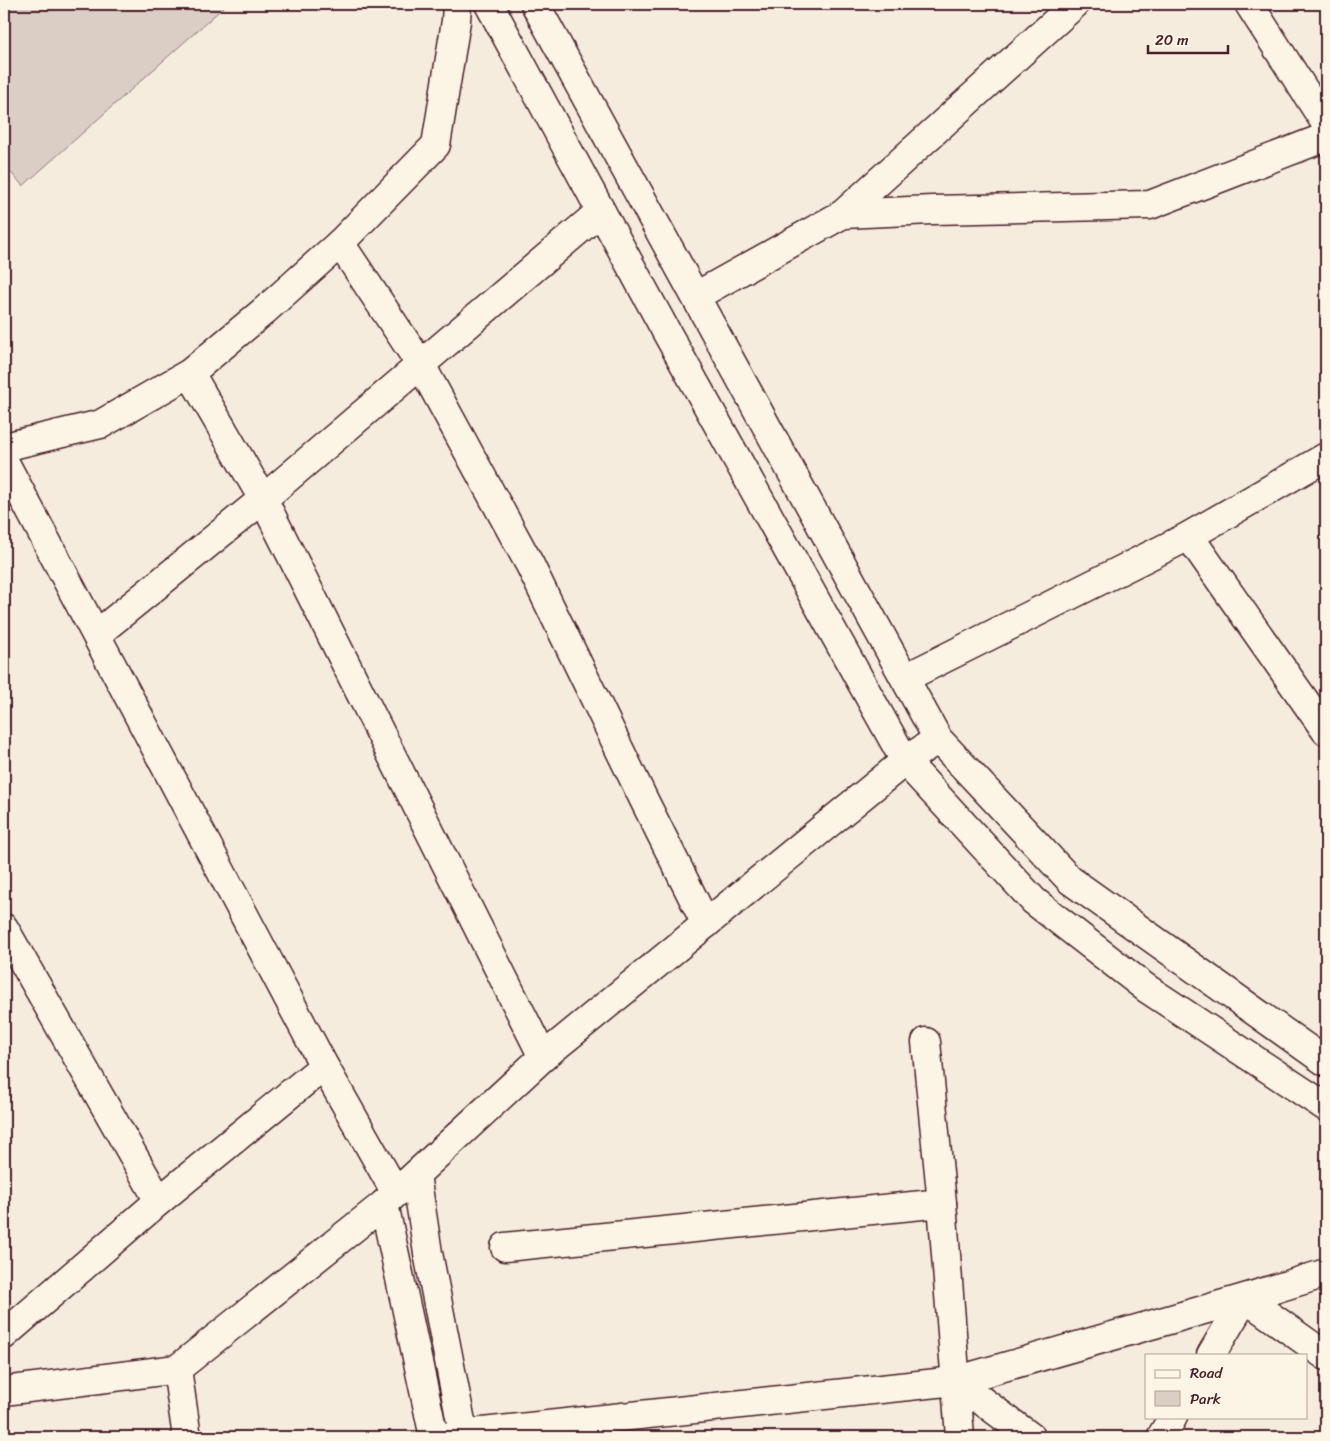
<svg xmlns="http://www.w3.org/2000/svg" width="1330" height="1441" viewBox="0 0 1330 1441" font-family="Sriracha,sans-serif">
	<rect width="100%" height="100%" fill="#f5ecde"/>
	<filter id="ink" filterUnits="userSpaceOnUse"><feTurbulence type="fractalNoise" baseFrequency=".02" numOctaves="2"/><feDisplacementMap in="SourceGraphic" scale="10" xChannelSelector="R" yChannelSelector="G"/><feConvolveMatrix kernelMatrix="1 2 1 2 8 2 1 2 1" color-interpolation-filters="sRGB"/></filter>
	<g filter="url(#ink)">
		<!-- green -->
		<path fill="#dbcec4" stroke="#927678" d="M4 4H227L23 186 4 165Z"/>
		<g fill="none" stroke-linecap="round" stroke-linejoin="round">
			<defs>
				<g id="minor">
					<path d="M1249 4 1326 124"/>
					<path d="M843 214 932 210 1150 205 1326 137"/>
					<path d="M340 243 421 365 530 565 643 798 706 924"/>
					<path d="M696 296 843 214 1075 4"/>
					<path d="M190 373 263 499 543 1057"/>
					<path d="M4 447 101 424 190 373 264 311 340 243 436 145 456 21 457 4"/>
					<path d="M4 461 324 1066 396 1193"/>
					<path d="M1189 536 1326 731"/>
					<path d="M97 634 263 499 601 211"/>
					<path d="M905 678 1189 536 1326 457"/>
					<path d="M4 928 159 1201"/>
					<path d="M926 1042 942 1203 960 1437"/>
					<path d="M416 1175 428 1253 464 1437"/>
					<path d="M384 1204 434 1437"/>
					<path d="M505 1247 942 1203"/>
					<path d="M4 1335 159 1201 324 1066"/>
					<path d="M1211 1355 1245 1298 1326 1356"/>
					<path d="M177 1369 187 1437"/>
					<path d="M955 1381 1031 1437"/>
					<path d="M4 1391 177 1369 384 1204 543 1057 905 761 938 739"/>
					<path d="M444 1437 464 1434 955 1381 1245 1298 1326 1273"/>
					<path d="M1161 1437 1173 1417"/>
				</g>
				<g id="major">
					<path d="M489 4 667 333 905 761 1034 901 1146 988 1326 1107"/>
					<path d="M535 4 938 739 1070 880 1326 1062"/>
				</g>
			</defs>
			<!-- minor casing -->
			<use href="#minor" stroke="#4a1f2b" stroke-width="31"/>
			<!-- major casing -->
			<use href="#major" stroke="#4a1f2b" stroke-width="31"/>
			<!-- minor -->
			<use href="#minor" stroke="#fcf5e5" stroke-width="28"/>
			<!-- major -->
			<use href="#major" stroke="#fcf5e5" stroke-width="28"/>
		</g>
	</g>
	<!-- margin -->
	<rect width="1330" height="1441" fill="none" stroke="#fcf5e5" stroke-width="20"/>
	<rect x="10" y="10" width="1310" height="1421" fill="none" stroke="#4a1f2b" stroke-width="2" filter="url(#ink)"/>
	<!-- legend -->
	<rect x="1145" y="1354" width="162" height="65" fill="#fcf5e5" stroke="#b59f9b"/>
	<rect x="1155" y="1370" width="25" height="8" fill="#fcf5e5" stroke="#b59f9b"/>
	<text x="1190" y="1378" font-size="15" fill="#4a1f2b">Road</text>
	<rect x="1155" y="1391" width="25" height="15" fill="#dbcec4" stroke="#b59f9b"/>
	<text x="1190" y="1404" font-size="15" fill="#4a1f2b">Park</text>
	<!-- scale -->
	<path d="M1148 45v8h80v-8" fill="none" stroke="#4a1f2b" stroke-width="2.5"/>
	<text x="1155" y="45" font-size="15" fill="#4a1f2b" stroke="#fcf5e5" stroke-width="4" paint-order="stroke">20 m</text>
</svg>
